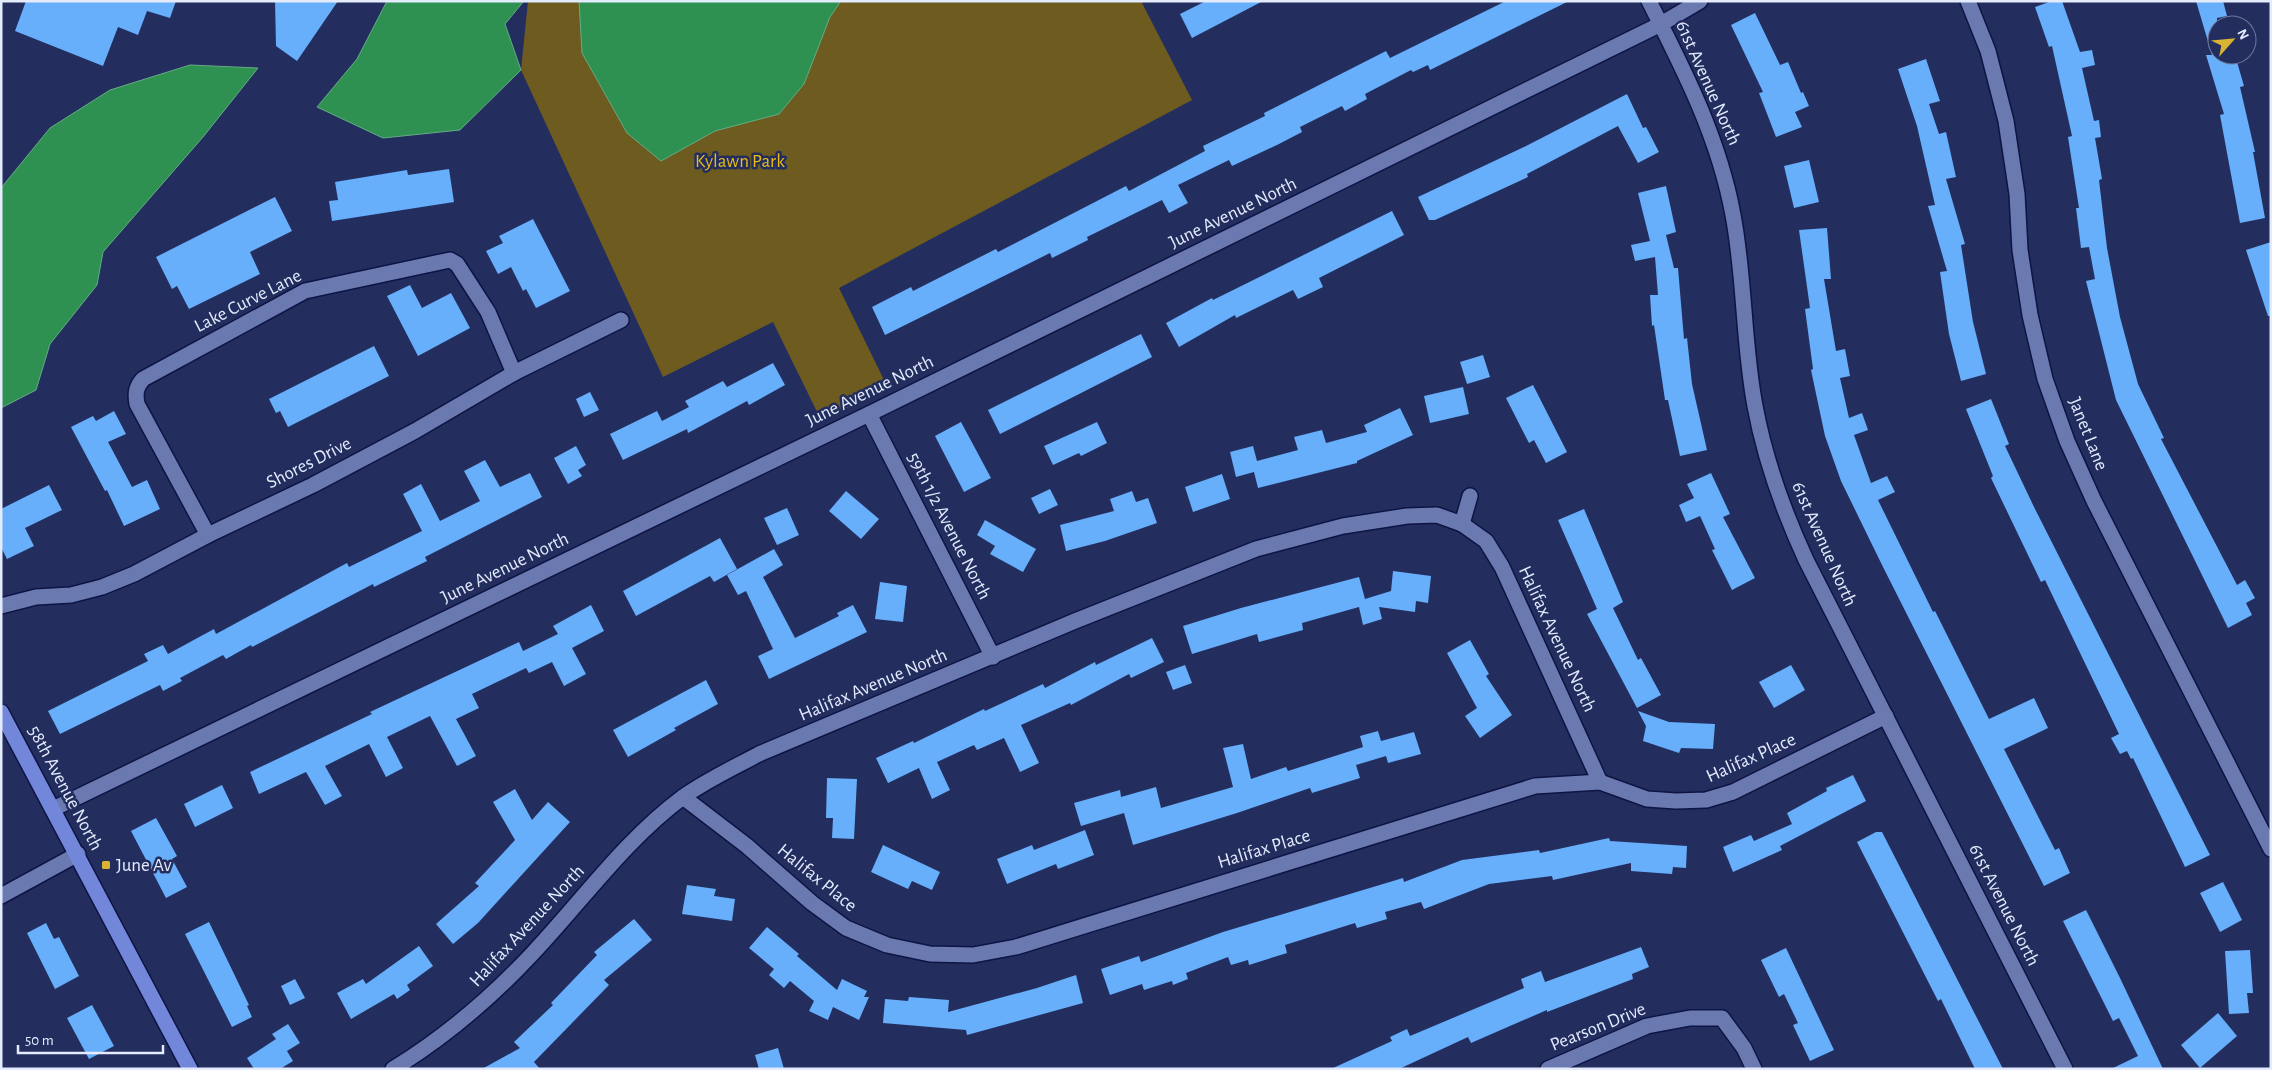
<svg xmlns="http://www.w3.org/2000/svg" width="2272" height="1070" viewBox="0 0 2272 1070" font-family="'Alegreya Sans',sans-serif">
	<rect width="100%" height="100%" fill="#232e5f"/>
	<!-- green -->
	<path fill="#6d5b1f" d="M528 1H1145L1142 3 1192 100 839 288 887 386 822 422 773 322 663 377 521 70Z"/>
	<!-- water -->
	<g fill="#2e9151" stroke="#65ac85">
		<path d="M387 1H524L505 24 521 70 460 130 383 138 317 107 357 59Z"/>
		<path d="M579 1H841L830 17 804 84 779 114 715 131 661 161 627 133 582 53Z"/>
		<path d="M190 65 258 68 203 137 103 252 97 285 50 344 36 390 1 408V188L50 128 110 90Z"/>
	</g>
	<!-- building -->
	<g fill="#67aefb">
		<path d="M26 1H176L170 18 147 11 138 35 118 27 103 66 15 31Z"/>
		<path d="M275 1H338L297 61 276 46Z"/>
		<path d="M1206 1H1263L1192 38 1180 14Z"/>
		<path d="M1506 1H1569L1430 70 1428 65 1413 72 1411 70 1365 94 1367 99 1345 111 1342 106 1300 127 1302 132 1279 144 1232 166 1229 160 1178 185 1188 203 1169 213 1162 200 1087 237 1088 240 1052 258 1050 253 885 335 872 307 911 287 913 291 996 249 998 252 1126 186 1129 191 1205 151 1203 146 1265 116 1264 113 1386 51 1390 58Z"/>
		<path d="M2052 1H2062L2080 52 2092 50 2095 65 2082 68 2094 121 2099 120 2101 137 2095 138 2102 179 2099 180 2107 248 2120 317 2138 384 2164 438 2161 439 2237 585 2245 580 2255 598 2246 603 2252 615 2228 628 2116 400 2086 281 2095 279 2089 247 2081 248 2076 208H2079L2068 137 2072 136 2052 46 2049 47 2035 7Z"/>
		<path d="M2196 1H2223L2227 16 2217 18V55H2235L2244 86 2240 87 2255 152H2253L2265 218 2240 223 2220 115 2224 114 2206 55H2212Z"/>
		<path d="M1755 13 1780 65 1788 62 1801 93 1803 92 1809 106 1795 112 1802 127 1776 137 1759 93 1763 92 1731 25Z"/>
		<path d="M1926 59 1940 101 1929 104 1939 134 1946 132 1956 177 1946 179 1965 244 1961 245 1973 322 1986 374 1961 381 1949 334 1940 272 1947 271 1928 206 1935 205 1917 126 1898 69Z"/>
		<path d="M1627 94 1643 128 1646 127 1659 152 1638 163 1618 126 1527 174 1528 177 1435 220H1429L1418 197 1528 145Z"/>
		<path d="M1809 160 1819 202 1794 208 1784 166Z"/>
		<path d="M449 169 454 202 332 221 329 201 338 200 335 182 407 170 408 175Z"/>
		<path d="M1666 186 1676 232 1666 235 1674 268H1678L1684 339 1687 338 1692 384 1707 450 1680 456 1668 400H1665L1654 325 1652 326 1650 295H1658L1655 257 1635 261 1631 245 1650 241 1638 193Z"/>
		<path d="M275 197 292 231 250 252 260 274 189 309 177 286 172 289 156 257Z"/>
		<path d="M1392 211 1404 235 1319 278 1323 287 1298 299 1293 290 1236 318 1235 315 1179 347 1166 323 1212 298 1213 300Z"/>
		<path d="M533 219 570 291 536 308 526 289 523 291 511 267 498 274 486 251 503 243 499 236Z"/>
		<path d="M1827 228 1831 279H1824L1836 351 1845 349 1850 376 1840 378 1849 418 1862 413 1868 430 1854 435 1871 483 1887 476 1895 492 1878 500 1933 612 1935 611 1989 719 2034 698 2048 728 2004 749 2055 850 2059 848 2070 873 2044 886 1883 567 1841 481 1825 436 1811 370 1813 369 1805 309 1810 308 1799 230Z"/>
		<path d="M2271 242V316H2268L2246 250Z"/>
		<path d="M410 285 422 308 451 293 470 328 418 356 387 296Z"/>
		<path d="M1141 334 1152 357 1000 434 988 410Z"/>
		<path d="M374 346 389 376 288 427 280 411 276 413 269 399Z"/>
		<path d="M1483 355 1490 377 1467 384 1460 362Z"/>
		<path d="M773 363 785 385 749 405 747 401 688 433 687 429 623 460 610 434 657 411 662 421 689 407 685 401 723 381 727 387Z"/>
		<path d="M1533 385 1567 452 1546 463 1534 440 1529 443 1506 398Z"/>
		<path d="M1463 387 1469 414 1430 423 1424 396Z"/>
		<path d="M590 392 599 410 584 417 576 399Z"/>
		<path d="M1991 399 2009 444 2005 446 2034 507 2210 855 2185 867 2133 758 2131 759 2127 751 2120 754 2111 738 2119 734 2045 580 2041 582 1991 478 1993 476 1966 409Z"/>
		<path d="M1400 408 1413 435 1357 461V463L1258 488 1254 472 1236 477 1230 452 1253 446 1257 461 1298 450 1294 437 1322 430 1326 443 1367 432 1364 425Z"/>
		<path d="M114 411 126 434 108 442 132 487 147 480 160 509 124 526 107 490 105 491 71 427 93 416 96 421Z"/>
		<path d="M961 422 991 478 964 492 935 436Z"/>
		<path d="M1097 422 1107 443 1081 456 1079 453 1053 465 1044 446Z"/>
		<path d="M576 446 586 465 578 470 582 476 568 484 554 458Z"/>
		<path d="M485 460 500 487 530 473 542 497 425 557 427 561 374 587 373 584 252 647 251 645 226 659 223 655 180 678 182 681 163 691 160 685 60 734 48 711 148 661 144 654 163 645 168 654 214 629 216 634 347 563 349 567 422 531 403 494 421 484 440 521 480 501 464 471Z"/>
		<path d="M1711 473 1730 514 1723 517 1755 578 1732 590 1712 550 1715 549 1700 516 1686 522 1679 505 1694 498 1687 484Z"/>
		<path d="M1222 474 1230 499 1193 512 1185 487Z"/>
		<path d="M49 485 62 510 25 528 34 546 7 559 1 547V509Z"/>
		<path d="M1050 489 1058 505 1039 514 1031 498Z"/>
		<path d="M846 491 879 519 861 539 829 511Z"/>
		<path d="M1132 491 1136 502 1148 498 1157 523 1105 541 1066 551 1060 525 1114 511 1110 499Z"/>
		<path d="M787 508 799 535 777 545 764 518Z"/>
		<path d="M1584 509 1623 602 1613 608 1638 660 1641 658 1661 695 1637 708 1587 614 1597 609 1558 520Z"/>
		<path d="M985 520 1036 549 1023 572 990 554 995 546 977 535Z"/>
		<path d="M720 538 737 569 714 582 710 576 636 616 623 591Z"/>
		<path d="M774 549 783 565 763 577 795 638 839 616 837 613 853 605 867 632 769 679 758 656 773 649 746 591 738 595 727 575Z"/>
		<path d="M1393 571 1431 576 1428 603 1416 601 1415 612 1379 607 1382 619 1363 625 1359 607 1302 623 1303 630 1259 642 1257 634 1192 654 1183 626 1241 608 1359 577 1365 599 1391 591Z"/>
		<path d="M880 582 907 586 903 622 875 619Z"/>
		<path d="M591 605 604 631 572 648 586 674 564 686 552 662 529 673 526 668 472 694 479 708 456 719 476 756 457 766 430 716 387 737 403 768 386 777 369 744 325 766 342 796 325 805 306 772 259 794 250 772 372 714 370 712 519 642 523 651 558 634 553 626Z"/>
		<path d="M1152 638 1164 662 1131 678 1129 674 1071 705 1070 703 1021 725 1039 763 1020 772 1004 738 977 750 974 745 937 762 950 790 932 799 919 768 888 783 876 758 913 741 914 743 984 709 985 711 1043 684 1045 688 1095 662 1096 665Z"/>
		<path d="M1470 640 1489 674 1486 676 1512 715 1480 738 1465 716 1477 708 1447 653Z"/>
		<path d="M1185 665 1192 683 1173 690 1166 672Z"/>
		<path d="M1791 665 1805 690 1774 708 1759 682Z"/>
		<path d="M706 680 718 704 674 728 676 730 628 757 613 730Z"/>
		<path d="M1638 711 1669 722 1715 724 1713 749 1681 748 1679 753 1643 741 1646 726Z"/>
		<path d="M1378 731 1381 741 1414 732 1421 754 1388 763 1386 756 1356 765 1360 778 1312 793 1310 788 1237 813 1133 845 1124 813 1081 826 1074 803 1120 790 1121 797 1156 787 1161 808 1233 787 1223 748 1243 744 1251 779 1286 767 1288 771 1363 747 1360 736Z"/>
		<path d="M1853 775 1866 801 1780 846 1782 850 1733 872 1723 847 1751 835 1754 841 1792 824 1787 813 1827 791 1826 788Z"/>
		<path d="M827 778 857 779 854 839 832 838 833 818H826Z"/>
		<path d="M222 785 233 808 195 827 184 804Z"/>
		<path d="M515 789 532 820 548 802 570 822 478 923 453 944 436 924 479 886 475 883 515 840 493 802Z"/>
		<path d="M156 818 177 856 172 859 187 887 166 898 131 831Z"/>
		<path d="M1085 830 1094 855 1058 869 1056 864 1007 884 997 859 1032 845 1034 850Z"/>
		<path d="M1876 832H1882L2003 1069H1975L1941 999 1938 1001 1857 842Z"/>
		<path d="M1609 838 1610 841 1687 846 1686 868 1673 867 1672 874 1631 871V863L1553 880 1552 876 1489 884 1424 909 1421 902 1385 912 1387 919 1357 928 1355 923 1285 945 1287 953 1249 965 1248 960 1231 965 1228 957 1186 973 1188 979 1173 985 1172 981 1144 990 1142 984 1110 995 1101 969 1139 956 1141 962 1223 932 1403 878 1404 882 1462 860 1539 850 1540 853Z"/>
		<path d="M883 845 940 872 932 890 912 881 908 889 871 872Z"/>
		<path d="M2223 882 2242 920 2220 932 2200 893Z"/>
		<path d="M687 885 716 889 714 896 735 899 732 921 682 914Z"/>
		<path d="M2086 910 2120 978 2163 1069H2111L2138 1056 2119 1018 2113 1021 2063 921Z"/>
		<path d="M634 919 652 940 604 980 609 985 534 1062 540 1069H482L520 1048 514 1042 553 1005 551 1003 597 955 594 952Z"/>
		<path d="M209 922 249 1005 247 1006 252 1017 232 1027 185 934Z"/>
		<path d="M46 923 54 939 59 937 79 976 55 989 27 933Z"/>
		<path d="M767 927 799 954 797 956 837 990 842 979 867 991 864 997H869L859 1020 833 1007 828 1020 809 1011 814 1001 790 981 784 988 769 975 774 969 749 948Z"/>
		<path d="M419 946 433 966 407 985 410 990 397 999 394 994 351 1019 337 993 363 979 366 984Z"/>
		<path d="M1641 947 1649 967 1632 974 1633 979 1547 1012V1010L1471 1043 1468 1037 1399 1069H1331L1392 1041 1390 1037 1407 1029 1410 1036 1524 988 1521 979 1541 971 1545 982Z"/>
		<path d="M1786 948 1834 1050 1810 1061 1793 1025 1798 1023 1784 994 1779 997 1761 960Z"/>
		<path d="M2250 950 2253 993H2247L2249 1013 2229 1014 2225 951Z"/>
		<path d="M1076 975 1083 1003 967 1035 966 1030 883 1023 885 999 908 1001 909 997 949 1000 948 1012 1037 988Z"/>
		<path d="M295 979 305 998 290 1005 281 986Z"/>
		<path d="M92 1005 114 1046 89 1059 67 1018Z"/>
		<path d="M2218 1013 2237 1036 2200 1068 2181 1045Z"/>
		<path d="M288 1024 300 1043 287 1051 293 1061 280 1069H254L247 1058 276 1039 272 1034Z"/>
		<path d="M778 1048 784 1069H759L755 1055Z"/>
	</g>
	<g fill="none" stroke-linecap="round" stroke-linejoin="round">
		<defs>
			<g id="minor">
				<path d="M1649 1C1684 70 1719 138 1733 215 1745 278 1743 343 1755 406 1765 460 1783 510 1806 560L2065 1069"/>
				<path d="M1968 1 1988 51 2006 121 2017 194 2020 250 2030 315 2045 379 2067 441 2094 501 2271 849"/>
				<path d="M869 414 993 657"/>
				<path d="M1462 524 1470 496"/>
				<path d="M208 535 137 404C135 393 136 387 143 379L305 291 450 260 457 264 488 312 514 373"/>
				<path d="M1 606 36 597 71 595 102 587 134 574 208 535 313 485 415 431 514 373 621 320"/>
				<path d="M683 797 747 846 812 903 846 928 887 945 930 954 973 955 1016 947 1535 786 1600 782 1647 799 1676 801 1706 800 1733 792 1886 716"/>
				<path d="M53 809 869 414 1661 24 1700 1"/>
				<path d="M1 896 78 854"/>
				<path d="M393 1069C445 1037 491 998 533 953 582 901 625 840 683 797 707 780 733 768 759 754L1075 621 1256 549 1343 526 1407 516 1437 515 1462 524 1486 541 1502 567 1600 782"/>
				<path d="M1548 1069 1647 1026 1690 1018H1722L1744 1048 1754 1069"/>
			</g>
			<path id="major" d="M1 712 190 1069"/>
		</defs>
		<!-- minor casing -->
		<use href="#minor" stroke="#0e1443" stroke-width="18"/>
		<!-- major casing -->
		<use href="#major" stroke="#0e1443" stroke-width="18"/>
		<!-- minor -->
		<use href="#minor" stroke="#6a7ab1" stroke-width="15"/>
		<!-- major -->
		<use href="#major" stroke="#7287da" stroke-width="15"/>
	</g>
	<!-- markers -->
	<rect fill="#d9b334" stroke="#232e5f" stroke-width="2" x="101" y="860" width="10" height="10" rx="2.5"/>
	<g text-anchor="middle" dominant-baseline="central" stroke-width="5" stroke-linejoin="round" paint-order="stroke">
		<!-- street labels -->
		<g font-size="19" fill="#e4ebfd" stroke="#232e5f">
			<text transform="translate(1708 83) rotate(66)">61st Avenue North</text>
			<text transform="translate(1233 213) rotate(-26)">June Avenue North</text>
			<text transform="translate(248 301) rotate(-27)">Lake Curve Lane</text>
			<text transform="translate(870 391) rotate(-26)">June Avenue North</text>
			<text transform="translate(2088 434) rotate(68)">Janet Lane</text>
			<text transform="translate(309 463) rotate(-27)">Shores Drive</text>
			<text transform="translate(949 526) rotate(63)">59th 1/2 Avenue North</text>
			<text transform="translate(1824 544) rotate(66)">61st Avenue North</text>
			<text transform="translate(505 568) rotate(-26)">June Avenue North</text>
			<text transform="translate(1557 639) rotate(65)">Halifax Avenue North</text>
			<text transform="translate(873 685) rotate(-23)">Halifax Avenue North</text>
			<text transform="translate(1751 758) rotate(-24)">Halifax Place</text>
			<text transform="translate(65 788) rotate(62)">58th Avenue North</text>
			<text transform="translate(1264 849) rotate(-17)">Halifax Place</text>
			<text transform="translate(817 878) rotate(39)">Halifax Place</text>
			<text transform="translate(2004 905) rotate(63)">61st Avenue North</text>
			<text transform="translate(527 926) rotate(-47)">Halifax Avenue North</text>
			<text transform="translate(1598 1027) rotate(-22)">Pearson Drive</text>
		</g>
		<!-- park labels -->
		<g font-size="19" fill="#e8bc15" stroke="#232e5f">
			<text x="740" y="161">Kylawn Park</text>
		</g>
		<!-- poi labels -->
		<g font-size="19" fill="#e4ebfd" stroke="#232e5f" text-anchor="start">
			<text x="116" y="865">June Av</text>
		</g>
	</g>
	<!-- border -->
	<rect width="2272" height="1070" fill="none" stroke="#e4ebfd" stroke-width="5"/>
	<!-- north arrow -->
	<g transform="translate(2232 40) rotate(63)"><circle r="24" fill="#232e5f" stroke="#707a9e"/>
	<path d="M0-4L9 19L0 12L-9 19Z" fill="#d9b334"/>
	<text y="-8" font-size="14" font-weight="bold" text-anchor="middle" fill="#e4ebfd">N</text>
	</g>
	<!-- scale -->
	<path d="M18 1045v8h145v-8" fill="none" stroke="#e4ebfd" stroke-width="2.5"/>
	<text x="25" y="1045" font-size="15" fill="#e4ebfd" stroke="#232e5f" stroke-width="4" paint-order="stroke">50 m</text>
</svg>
